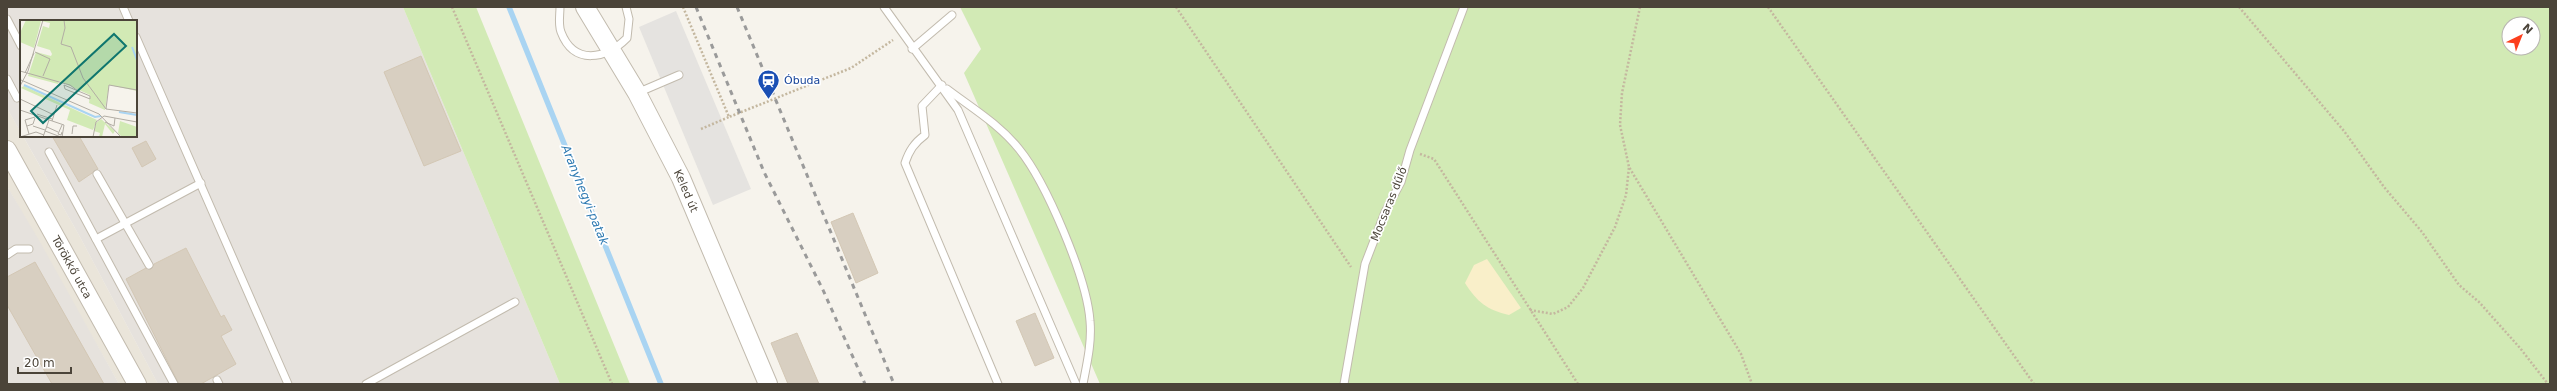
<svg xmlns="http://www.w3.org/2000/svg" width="2557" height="391" viewBox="0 0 2557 391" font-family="'DejaVu Sans',sans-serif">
	<rect width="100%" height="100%" fill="#f6f3ec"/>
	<!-- residential -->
	<path fill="#eae5da" d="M7 108 80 237 158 384H119L7 186Z"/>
	<!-- industrial -->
	<g fill="#e6e2dd">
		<path d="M7 7H403L560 384H158L80 237 23 136H136V21H21V133L7 108Z"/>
		<path d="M7 186 40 242 119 384H7Z"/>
	</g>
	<!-- green -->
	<g fill="#d2eab5" fill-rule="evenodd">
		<path d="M403 7H476L630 384H560Z"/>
		<path d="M960 7H2550V384H1100L964 73 981 49ZM2509 24H2533V48H2509Z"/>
	</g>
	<!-- sand -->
	<path fill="#f9efc9" d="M1487 259 1521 308 1509 315C1487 310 1477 302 1465 283L1474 265Z"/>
	<!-- parking -->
	<path fill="#e5e3e0" d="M676 11 751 189 713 205 639 27Z"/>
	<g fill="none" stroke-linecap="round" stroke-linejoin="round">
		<!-- stream -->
		<path stroke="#a9d4f2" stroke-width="5.5" d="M509 7 661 384"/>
	</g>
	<!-- building -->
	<g fill="#d8cfc1" stroke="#d3c7b4">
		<path d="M421 56 461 151 424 166 384 72Z"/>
		<path d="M52 136H79L98 169 79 182Z"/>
		<path d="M146 141 156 159 142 167 132 148Z"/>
		<path d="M853 213 878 273 856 283 831 222Z"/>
		<path d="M186 248 221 317 224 315 232 330 221 336 236 364 201 384H179L126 279 146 268 151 269 154 264Z"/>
		<path d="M35 262 104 384H52L7 305V277Z"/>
		<path d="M1035 313 1054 358 1035 366 1016 321Z"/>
		<path d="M797 333 819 384H788L771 343Z"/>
	</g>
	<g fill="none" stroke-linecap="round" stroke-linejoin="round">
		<defs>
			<g id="service">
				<path d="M123 7 129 21"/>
				<path d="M560 7C560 15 558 24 561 32 574 66 606 59 627 38L629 19 626 7"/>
				<path d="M884 7 958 110 1076 384"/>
				<path d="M7 19 21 46"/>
				<path d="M136 37 288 384"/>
				<path d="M912 49 952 15"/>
				<path d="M7 79 17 98"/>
				<path d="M942 85 922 106 925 135C914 143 909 151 905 163L998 384"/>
				<path d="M947 89C972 108 999 124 1019 149 1046 182 1087 278 1090 321 1092 342 1087 363 1083 384"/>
				<path d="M637 93 679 75"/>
				<path d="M49 152 174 384"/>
				<path d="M97 174 149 265"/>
				<path d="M96 239 201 183"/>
				<path d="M7 255 16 249H29"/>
				<path d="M217 380 219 384"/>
				<path d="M366 384 515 302"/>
				<path d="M1344 384 1365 264 1385 212 1401 182 1410 150 1464 7"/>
			</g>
			<g id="tertiary">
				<path id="s1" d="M585 7 637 93 681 178 768 384"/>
				<path id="s2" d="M7 150 137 384"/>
			</g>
		</defs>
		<!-- service casing -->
		<use href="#service" stroke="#c2bbae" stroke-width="9"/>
		<!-- tertiary casing -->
		<use href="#tertiary" stroke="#c2bbae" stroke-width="20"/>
		<!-- path -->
		<g stroke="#c4b79f" stroke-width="2.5" stroke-dasharray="2 2" stroke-linecap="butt">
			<path d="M452 7 612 384"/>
			<path d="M683 7 729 117 851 68 893 40"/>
			<path d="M1176 7 1351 267"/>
			<path d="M1640 7 1622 93 1620 125 1629 167 1741 354 1752 384"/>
			<path d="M1768 7 2034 384"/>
			<path d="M2239 7 2344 131 2384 187 2422 232 2459 285 2479 302 2520 348 2548 384"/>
			<path d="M701 129 729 117"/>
			<path d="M1420 154 1434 159 1578 384"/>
			<path d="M1530 310 1553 314 1568 307 1583 288 1615 227 1626 195 1629 167"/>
		</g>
		<!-- service -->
		<use href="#service" stroke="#fff" stroke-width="7"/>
		<!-- tertiary -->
		<use href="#tertiary" stroke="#fff" stroke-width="18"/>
		<!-- rail -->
		<g stroke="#9a9a9a" stroke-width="3" stroke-dasharray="5 5" stroke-linecap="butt">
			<path d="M696 7 764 172 823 290 865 384"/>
			<path d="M737 7 894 384"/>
		</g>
	</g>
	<!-- icons -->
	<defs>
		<symbol id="station-pin" viewBox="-11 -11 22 30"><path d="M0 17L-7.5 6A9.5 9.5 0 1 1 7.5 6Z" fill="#1a4fb4" stroke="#fff"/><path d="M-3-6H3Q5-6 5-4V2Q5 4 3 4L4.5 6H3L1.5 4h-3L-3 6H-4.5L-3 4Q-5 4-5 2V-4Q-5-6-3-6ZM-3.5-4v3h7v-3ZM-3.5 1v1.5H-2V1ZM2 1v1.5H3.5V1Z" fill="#fff"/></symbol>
	</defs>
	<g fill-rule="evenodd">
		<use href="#station-pin" x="756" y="68" width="25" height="34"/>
	</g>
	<g text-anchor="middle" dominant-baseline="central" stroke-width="3.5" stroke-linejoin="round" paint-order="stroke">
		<!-- transit labels -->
		<g font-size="11" fill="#164399" stroke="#fff" text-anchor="start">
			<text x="784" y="80">Óbuda</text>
		</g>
		<!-- street labels -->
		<g font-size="11" fill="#4b4439" stroke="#fff">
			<text stroke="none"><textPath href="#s1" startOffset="210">Keled út</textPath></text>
			<text transform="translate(1389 204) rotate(-68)">Mocsaras dűlő</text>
			<text stroke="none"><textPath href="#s2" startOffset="134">Törökkő utca</textPath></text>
		</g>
		<!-- water labels -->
		<g font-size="12" font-style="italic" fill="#2e7ab2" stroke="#fff">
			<text transform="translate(585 195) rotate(68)">Aranyhegyi-patak</text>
		</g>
	</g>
	<!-- overview -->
	<g transform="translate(20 20)">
		<rect width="117" height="117" fill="#f6f3ec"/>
		<path d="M6 0H117V71L89 65 85 90 69 83 70 75 39 61 38 64 8 56 16 32 31 36 32 34 30 30 17 26 23 6 29 8 30 3 21 1 14 28 0 22V13ZM4 66 77 100 73 110 47 100 50 90 1 68ZM81 99 95 111 93 114 85 104 82 117H79L80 113 74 111 76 103ZM100 101 117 107V117H102L98 113Z" fill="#d2eab5"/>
		<path fill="none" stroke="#a9d4f2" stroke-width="2" d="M112 27 117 40M4 65 75 97 81 96M99 92 117 95"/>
		<path fill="none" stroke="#b2ada4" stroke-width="1" d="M44 0 45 8 41 24 51 27 63 58 86 89M15 32 30 39 23 56M0 51 50 65 58 71M5 53 14 33M1 60 79 94 101 117M44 65 70 76V79L45 69ZM0 66 8 51 23 0M0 79 34 95M86 89 89 65 117 70M86 89 117 93M0 90 44 105 42 117M17 94 32 99M32 101 37 85M85 102 94 106 95 98M42 105 38 114 41 115 42 112M7 106 13 104 15 98M13 106 25 110M27 107 38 112M25 111 41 117M9 114 5 100 15 97M52 114 53 106H57M0 117 16 112 24 115M23 117 29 100M73 117 76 102 84 96 117 102"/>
		<path fill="#0f766e" fill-opacity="0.15" stroke="#0f766e" stroke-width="2" d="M94 14 106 26 23 103 11 91Z"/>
		<rect width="117" height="117" fill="none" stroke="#4b4439" stroke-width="2"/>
	</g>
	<!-- border -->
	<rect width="2557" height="391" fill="none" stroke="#4b4439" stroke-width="16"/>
	<!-- north arrow -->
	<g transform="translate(2521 36) rotate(43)"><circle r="19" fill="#ffffff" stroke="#b7b4b0"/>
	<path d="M0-3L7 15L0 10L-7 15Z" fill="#fc3f1d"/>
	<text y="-6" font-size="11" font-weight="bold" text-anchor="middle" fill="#4b4439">N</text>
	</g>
	<!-- scale -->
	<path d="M18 367v6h53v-6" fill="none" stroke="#4b4439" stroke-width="2"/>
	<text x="24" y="367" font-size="12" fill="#4b4439" stroke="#ffffff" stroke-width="3" paint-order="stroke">20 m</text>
</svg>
